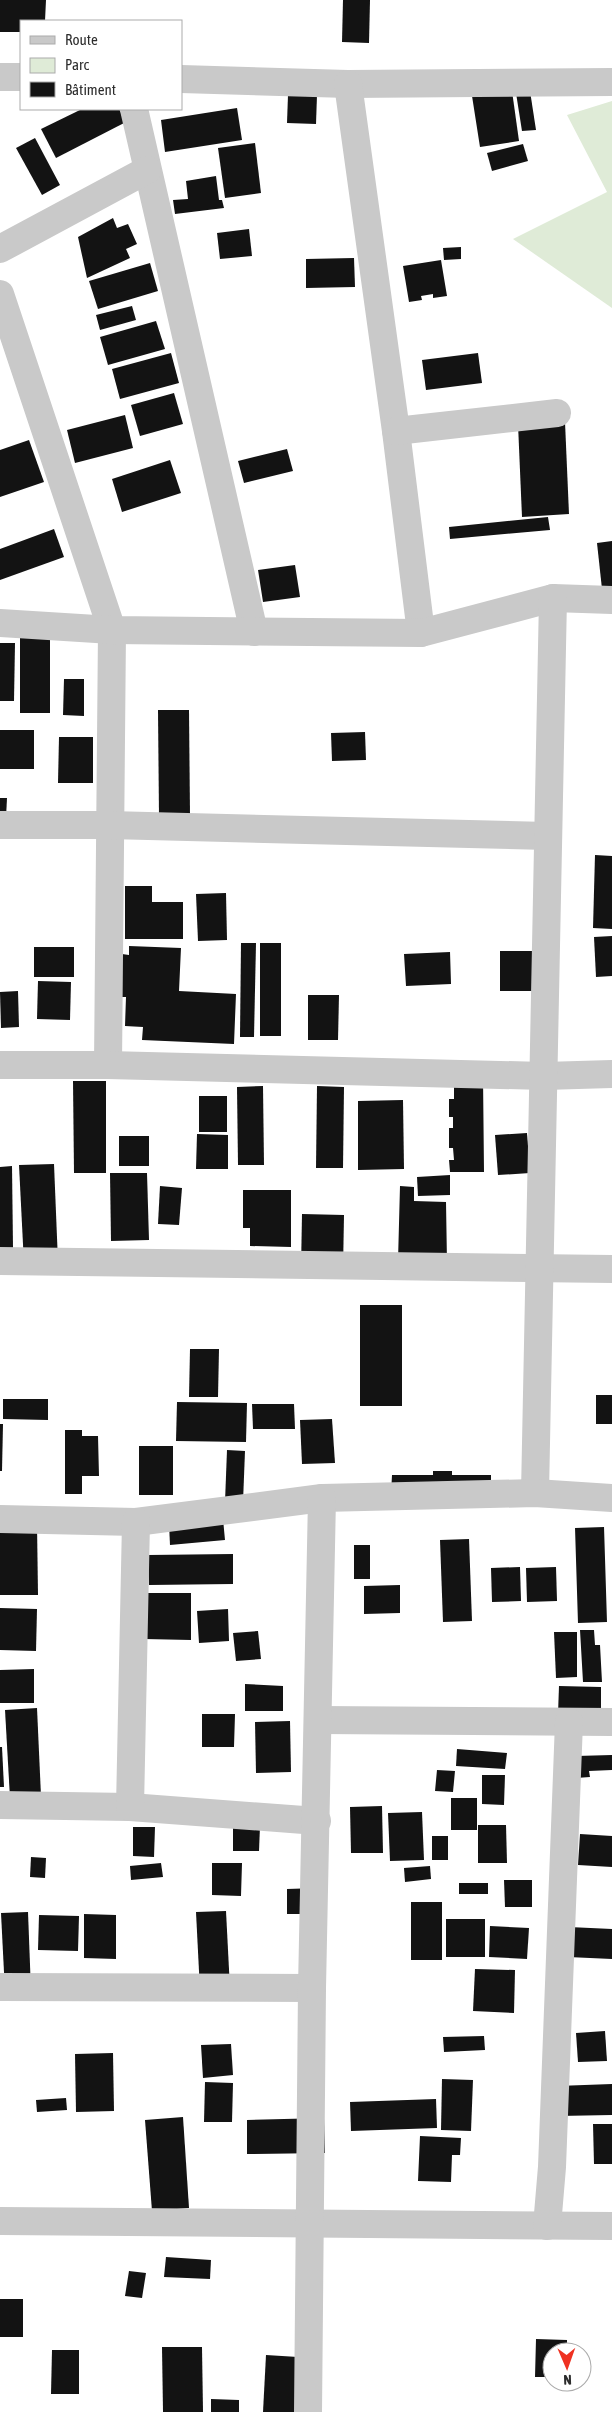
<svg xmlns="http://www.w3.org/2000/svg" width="612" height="2412" viewBox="0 0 612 2412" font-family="'Asap Condensed',sans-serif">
	<rect width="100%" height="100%" fill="#fff"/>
	<!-- green -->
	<path fill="#dfebd7" d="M612 101V308L513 239 607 192 567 115Z"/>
	<!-- building -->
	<g fill="#131313">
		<path d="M0 0H46L45 21H21V32H0Z"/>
		<path d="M343 0H370L369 43 342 42Z"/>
		<path d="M512 91 519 141 480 147 472 96Z"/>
		<path d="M530 91 536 130 522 131 516 93Z"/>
		<path d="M288 95H317L316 124 287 123Z"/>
		<path d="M237 108 242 140 165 152 161 120Z"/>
		<path d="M82 109H119L126 122 56 158 41 129Z"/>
		<path d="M35 138 60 185 42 195 16 148Z"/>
		<path d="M255 143 261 193 225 198 218 148Z"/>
		<path d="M523 144 528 161 492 171 487 153Z"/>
		<path d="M216 176 219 200H222L224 208 175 214 173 200 188 199 186 181Z"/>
		<path d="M113 218 117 228 128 224 137 244 126 249 130 258 87 278 78 237Z"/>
		<path d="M249 229 252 256 220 259 217 233Z"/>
		<path d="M461 247V259L444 260 443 248Z"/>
		<path d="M354 258 355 287 306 288V259Z"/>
		<path d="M441 260 447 296 433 298V294L421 296 422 300 409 302 403 266Z"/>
		<path d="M150 263 158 291 98 309 89 281Z"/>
		<path d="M132 306 136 320 100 330 96 315Z"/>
		<path d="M156 321 165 349 108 365 100 337Z"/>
		<path d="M171 353 179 383 120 399 112 369Z"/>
		<path d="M478 353 482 383 426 390 422 360Z"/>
		<path d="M174 393 183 424 140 436 131 405Z"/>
		<path d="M125 415 133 448 75 463 67 430Z"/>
		<path d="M565 422 569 514 522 517 518 424Z"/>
		<path d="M29 440 44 482 0 497V450Z"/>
		<path d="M287 449 293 471 244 483 238 461Z"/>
		<path d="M170 460 181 493 122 512 112 479Z"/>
		<path d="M548 517 550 530 450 539 449 527Z"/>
		<path d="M54 529 64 557 0 580V549Z"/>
		<path d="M612 541V588L602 589 597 543Z"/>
		<path d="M295 565 300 597 263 602 258 570Z"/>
		<path d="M20 636 50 637V713H20Z"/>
		<path d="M0 643H15L14 701H0Z"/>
		<path d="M64 679H84V716L63 715Z"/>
		<path d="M158 710H189L190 815 159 816Z"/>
		<rect x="0" y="730" width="34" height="39"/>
		<path d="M365 732 366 760 332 761 331 733Z"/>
		<path d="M59 737H93V783H58Z"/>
		<path d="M0 798H7L6 818 0 817Z"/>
		<path d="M595 855 612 856V929L593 928Z"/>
		<path d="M125 886H152V902H183V939H125Z"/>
		<path d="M226 893 227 940 198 941 196 894Z"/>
		<path d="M612 936V976L596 977 594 937Z"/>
		<path d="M241 943H256L254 1037H240Z"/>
		<rect x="260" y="943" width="21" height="93"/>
		<path d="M129 946 181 948 179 991 236 994 234 1044 142 1040 143 1027 125 1026 126 997H120L122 954 129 955Z"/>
		<rect x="34" y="947" width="40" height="30"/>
		<rect x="500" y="951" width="42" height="40"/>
		<path d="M450 952 451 984 406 986 404 954Z"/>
		<path d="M38 981 71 982 70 1020 37 1019Z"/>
		<path d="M18 991 19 1027 1 1028 0 992Z"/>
		<path d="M308 995H339L338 1040H308Z"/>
		<path d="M483 1076 484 1172H450L449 1160H454L453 1148H449V1128H453V1117H449V1099H454V1084Z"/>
		<path d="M73 1081H106V1173H74Z"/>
		<path d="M263 1086 264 1165H238L237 1087Z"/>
		<path d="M317 1086 344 1087 343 1168H316Z"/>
		<rect x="199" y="1096" width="28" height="36"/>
		<path d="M403 1100 404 1169 358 1170V1101Z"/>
		<path d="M527 1133 530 1173 498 1175 495 1135Z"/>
		<path d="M197 1134 228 1135V1169H196Z"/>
		<rect x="119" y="1136" width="30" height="30"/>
		<path d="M54 1164 58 1262 24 1264 19 1165Z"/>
		<path d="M12 1166 13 1248H0V1167Z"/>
		<path d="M110 1173H147L149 1240 111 1241Z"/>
		<path d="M450 1175V1195L418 1196 417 1177Z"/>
		<path d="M160 1186 182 1188 179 1225 158 1224Z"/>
		<path d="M400 1186 414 1187V1201L446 1202 447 1263 398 1261Z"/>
		<path d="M243 1190H291V1247L250 1246V1228H243Z"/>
		<path d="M302 1214 344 1215 343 1270 301 1269Z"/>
		<rect x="360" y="1305" width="42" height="101"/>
		<path d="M190 1349H219L218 1397H189Z"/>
		<rect x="596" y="1395" width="16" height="29"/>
		<path d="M3 1399H48V1420L3 1419Z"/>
		<path d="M177 1402 247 1403 246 1442 176 1441Z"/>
		<path d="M252 1404H294L295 1429H253Z"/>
		<path d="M332 1419 335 1463 302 1464 300 1420Z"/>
		<path d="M0 1424H3L2 1471H0Z"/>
		<path d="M65 1430H82V1436H98L99 1476H82V1494H65Z"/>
		<rect x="139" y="1446" width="34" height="49"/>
		<path d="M227 1450 245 1451 243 1502H225Z"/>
		<path d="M433 1471H452V1475H491V1494H391L392 1475H433Z"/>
		<path d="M223 1519 225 1540 170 1545 169 1524Z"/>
		<path d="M0 1524H37L38 1595H0Z"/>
		<path d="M604 1527 607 1622 578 1623 575 1528Z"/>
		<path d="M469 1539 472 1621 443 1622 440 1540Z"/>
		<rect x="354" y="1545" width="16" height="34"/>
		<path d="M233 1554V1584L149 1585 148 1555Z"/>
		<path d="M520 1567 521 1601 492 1602 491 1568Z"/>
		<path d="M556 1567 557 1601 527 1602 526 1568Z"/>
		<path d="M400 1585V1613L364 1614V1586Z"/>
		<path d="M144 1593H191V1640L144 1639Z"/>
		<path d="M0 1608 37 1609 36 1651 0 1650Z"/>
		<path d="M228 1609 229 1641 199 1643 197 1611Z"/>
		<path d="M580 1630H594L595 1645H600L602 1682H583Z"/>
		<path d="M258 1631 261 1659 236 1661 233 1633Z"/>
		<path d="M554 1632H577V1677L556 1678Z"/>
		<path d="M34 1669V1703H0V1670Z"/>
		<path d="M245 1684 283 1686V1711H245Z"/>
		<path d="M559 1686 601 1687V1715L558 1714Z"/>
		<path d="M37 1708 41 1796 10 1798 5 1710Z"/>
		<path d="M202 1714H235L234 1747H202Z"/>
		<path d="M290 1721 291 1772 256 1773 255 1722Z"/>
		<path d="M0 1747H2L4 1787H0Z"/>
		<path d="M457 1749 507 1753 505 1769 456 1766Z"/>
		<path d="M612 1755V1770L589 1771 590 1777 576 1778V1756Z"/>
		<path d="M437 1770 455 1771 453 1792 435 1791Z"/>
		<path d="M482 1775H505L504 1805 482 1804Z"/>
		<rect x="451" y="1798" width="26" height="32"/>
		<path d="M382 1806 383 1853H351L350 1807Z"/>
		<path d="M422 1812 424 1860 390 1861 388 1813Z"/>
		<path d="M478 1825H506L507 1863H478Z"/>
		<path d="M233 1826H260L259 1851H233Z"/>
		<path d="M133 1827H155L154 1857 133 1856Z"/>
		<path d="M580 1834 612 1836V1867L578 1865Z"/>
		<rect x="432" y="1836" width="16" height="24"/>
		<path d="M31 1857 46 1858 45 1878 30 1877Z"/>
		<path d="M161 1863 163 1877 131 1880 130 1866Z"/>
		<path d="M212 1863H242L241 1896 212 1895Z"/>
		<path d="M430 1866 431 1879 405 1882 404 1868Z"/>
		<path d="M504 1880H532V1907H505Z"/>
		<rect x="459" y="1883" width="29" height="11"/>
		<path d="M317 1888V1914H287V1889Z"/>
		<rect x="411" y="1902" width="31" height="58"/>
		<path d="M226 1911 230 1989 200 1991 196 1912Z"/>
		<path d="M28 1912 31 1991 5 1992 1 1913Z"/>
		<path d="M84 1914 116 1915V1959L84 1958Z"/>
		<path d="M39 1915 79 1916 78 1951 38 1950Z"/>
		<rect x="446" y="1919" width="39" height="38"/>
		<path d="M490 1926 529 1928 527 1959 489 1957Z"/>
		<path d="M569 1927 612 1929V1959L568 1957Z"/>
		<path d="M475 1969 515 1970 514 2013 473 2011Z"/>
		<path d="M605 2031 607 2061 578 2062 576 2033Z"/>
		<path d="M484 2036 485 2050 444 2052 443 2037Z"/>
		<path d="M231 2044 233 2075 203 2078 201 2045Z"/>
		<path d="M113 2053 114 2111 76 2112 75 2054Z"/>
		<path d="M442 2079 473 2080 471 2131 441 2130Z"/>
		<path d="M205 2082 233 2083 232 2122H204Z"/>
		<path d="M612 2084V2115L558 2116 557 2086Z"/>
		<path d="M66 2098 67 2110 37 2112 36 2100Z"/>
		<path d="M436 2099 437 2128 351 2131 350 2102Z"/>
		<path d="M183 2117 189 2208 152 2211 145 2120Z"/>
		<path d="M324 2118 325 2153 247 2154V2120Z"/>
		<path d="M593 2124H612V2164H594Z"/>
		<path d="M420 2136 461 2138 460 2155H452L451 2182 418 2181Z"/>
		<path d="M166 2257 211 2260 210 2279 164 2277Z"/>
		<path d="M129 2271 146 2273 142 2298 125 2296Z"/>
		<rect x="0" y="2299" width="23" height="38"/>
		<path d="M536 2339 567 2340V2352H552V2377H535Z"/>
		<path d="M162 2347H202L203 2412H163Z"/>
		<path d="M52 2350H79V2394H51Z"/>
		<path d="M266 2355 298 2357 295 2412H263Z"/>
		<path d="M211 2399 239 2400V2412H211Z"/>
	</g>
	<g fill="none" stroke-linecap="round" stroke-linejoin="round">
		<!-- street -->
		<g stroke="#c9c9c9" stroke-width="28">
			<path d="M0 77H21"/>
			<path d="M181 79 348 84 612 82"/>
			<path d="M348 84 396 431 421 633"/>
			<path d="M134 109 254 632"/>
			<path d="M0 249 147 170"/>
			<path d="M0 294 112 630 108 1065"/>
			<path d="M396 431 557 413"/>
			<path d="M0 623 112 630 421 633 553 598 612 600"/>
			<path d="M0 825H109L548 836"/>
			<path d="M0 1065H108L544 1076 612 1074"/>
			<path d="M0 1261 612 1269"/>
			<path d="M535 1493 553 598"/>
			<path d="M0 1519 136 1522 322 1498 535 1493 612 1498"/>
			<path d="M318 1720 612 1722"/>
			<path d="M0 1805 130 1807 317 1821"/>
			<path d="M130 1807 136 1522"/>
			<path d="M0 1987 312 1988"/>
			<path d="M0 2221 612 2226"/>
			<path d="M547 2226 552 2167 569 1722"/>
			<path d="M308 2412 312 1988 322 1498"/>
		</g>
	</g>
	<!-- legend -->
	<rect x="20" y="20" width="162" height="90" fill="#ffffff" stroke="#ababab"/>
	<rect x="30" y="36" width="25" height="8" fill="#c9c9c9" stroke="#ababab"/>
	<text x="65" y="45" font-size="15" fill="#2c2c2c">Route</text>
	<rect x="30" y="58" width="25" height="15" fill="#dfebd7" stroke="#ababab"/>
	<text x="65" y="70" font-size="15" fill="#2c2c2c">Parc</text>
	<rect x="30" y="82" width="25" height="15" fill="#131313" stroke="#ababab"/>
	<text x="65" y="95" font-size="15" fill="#2c2c2c">Bâtiment</text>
	<!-- north arrow -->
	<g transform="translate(567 2367) rotate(178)"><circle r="24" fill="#ffffff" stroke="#ababab"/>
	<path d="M0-4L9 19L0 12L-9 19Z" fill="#ef3121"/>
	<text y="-8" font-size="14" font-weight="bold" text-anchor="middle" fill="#2c2c2c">N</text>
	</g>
</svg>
